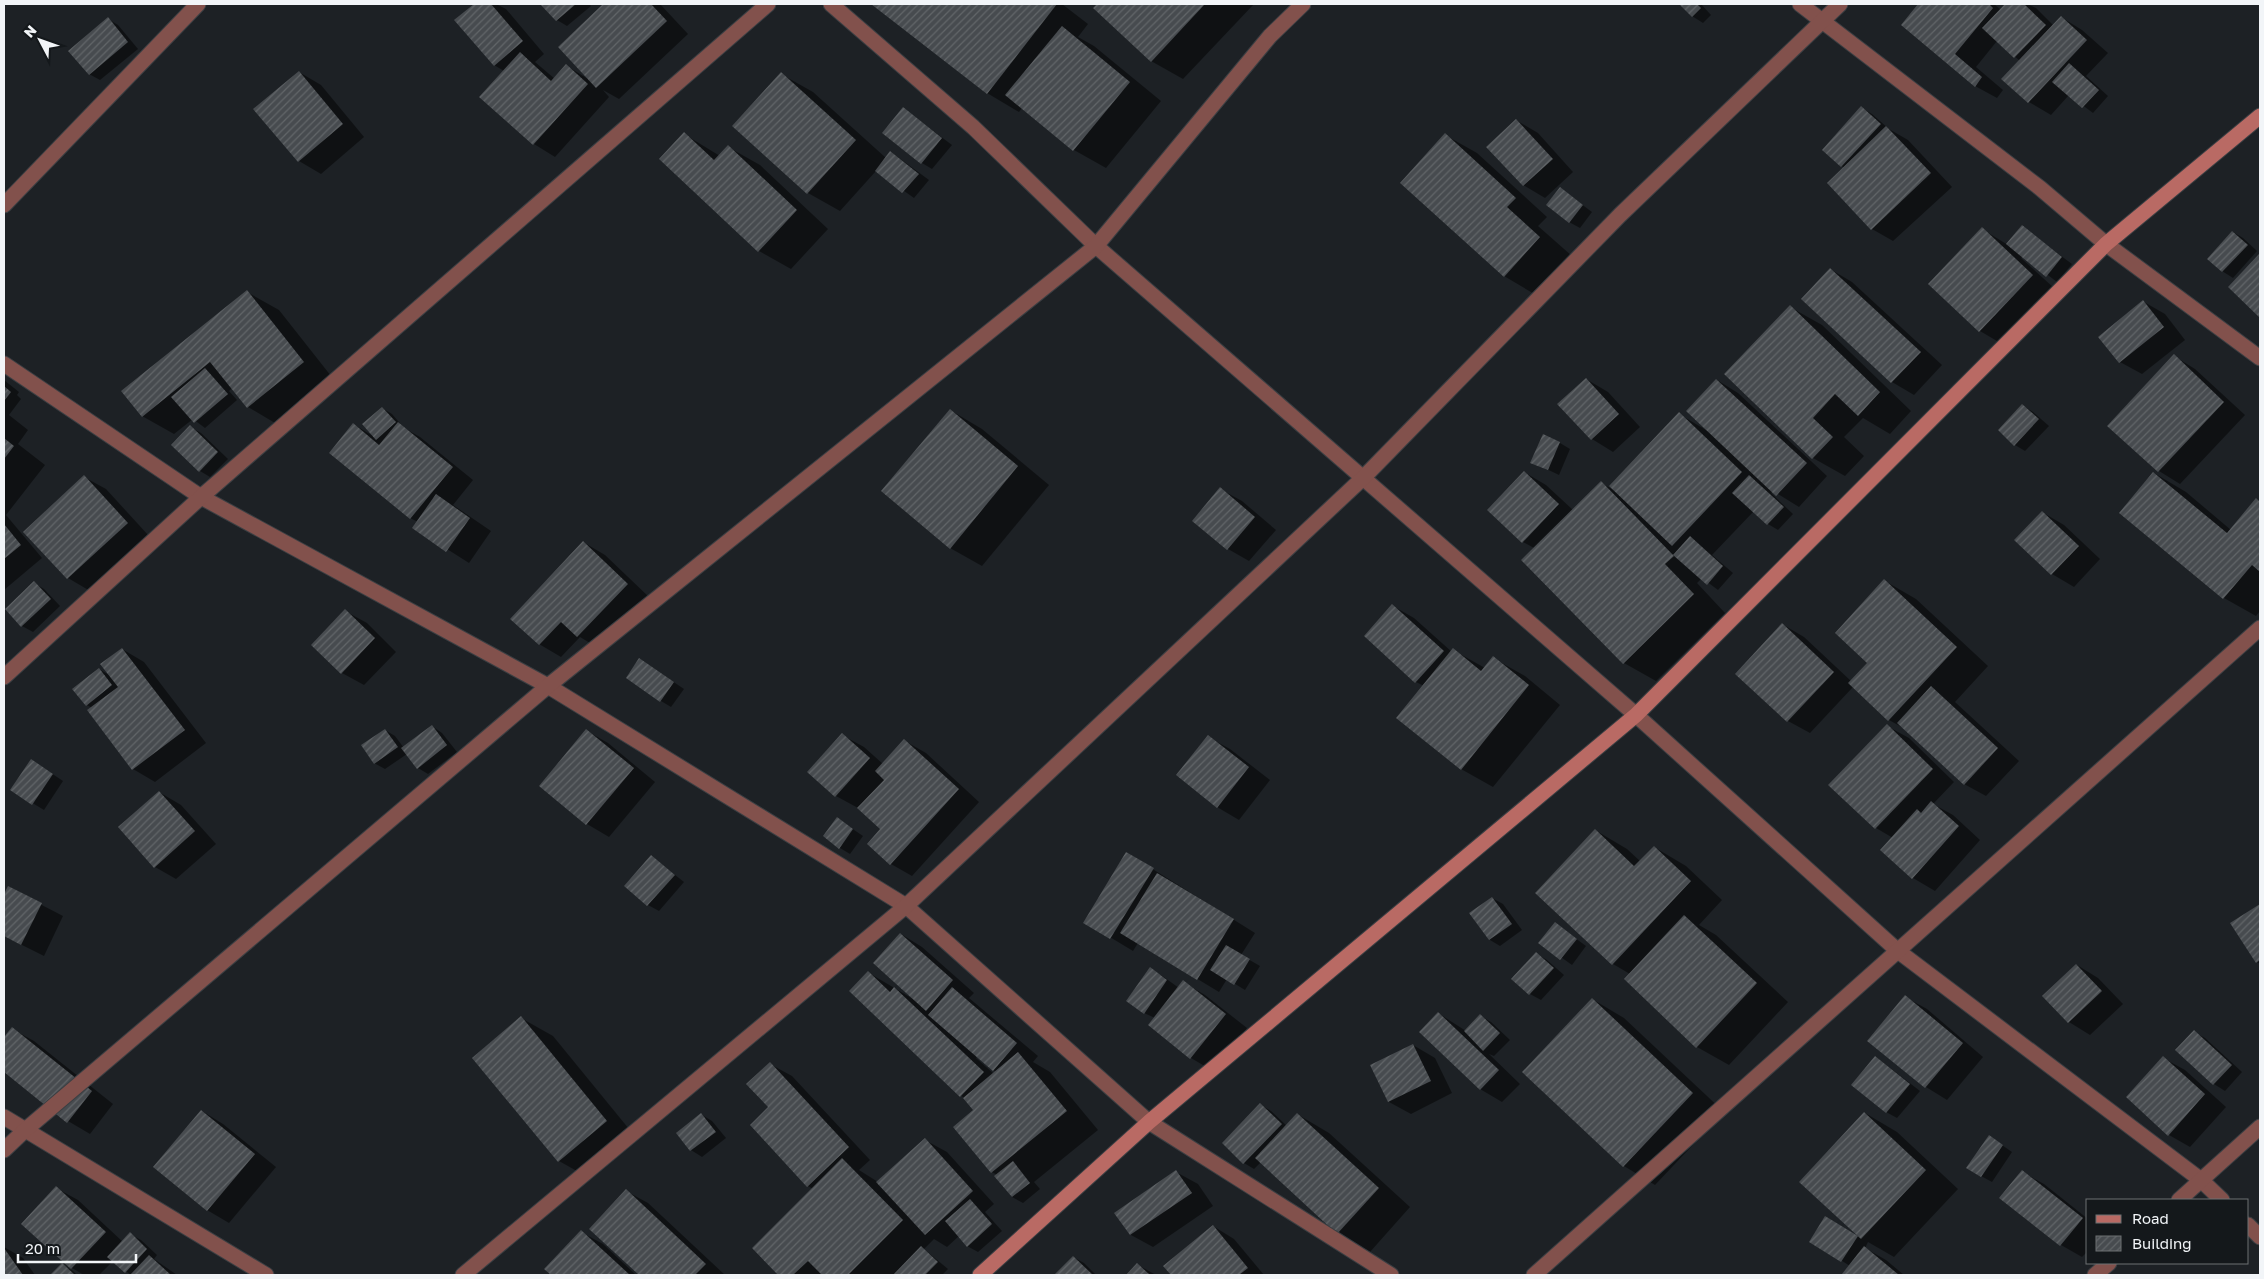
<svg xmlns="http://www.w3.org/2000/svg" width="2264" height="1279" viewBox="0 0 2264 1279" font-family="'Golos Text',sans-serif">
	<defs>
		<pattern id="building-hatch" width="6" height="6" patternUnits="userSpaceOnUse" patternTransform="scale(1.25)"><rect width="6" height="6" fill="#474b4f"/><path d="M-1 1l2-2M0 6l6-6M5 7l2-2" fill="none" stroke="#626669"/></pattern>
	</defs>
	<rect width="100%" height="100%" fill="#1d2125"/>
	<!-- shadow -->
	<g fill="#0007" fill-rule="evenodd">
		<path d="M476 4H496L506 9 544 54 535 62 555 79 567 66 588 79 559 47 605 4H660L688 34 619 99 603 90 609 97 555 157 534 144 481 97 504 71 494 65 456 20Z"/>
		<path d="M542 4H589L591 6 567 26 557 20Z"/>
		<path d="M873 4H1062L1088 24 1078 37 1094 46 1161 101 1106 168 1074 150 1022 108 1019 112 987 93Z"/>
		<path d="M1098 4H1254L1183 79 1151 61 1095 8Z"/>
		<path d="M1680 4H1701L1711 15 1703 23 1692 16Z"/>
		<path d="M1920 4H1994L2001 10 2006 4H2027L2036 8 2053 25 2061 17 2082 30 2108 53 2086 76 2108 96 2093 113 2069 95 2051 115 2029 102 2003 78 2020 61 1997 41 1976 67 2003 90 1997 98 1975 86 1903 25Z"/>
		<path d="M108 19 118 25 138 49 100 80 89 74Z"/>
		<path d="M299 72 321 85 364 137 321 174 299 161 255 110Z"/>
		<path d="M781 74 813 92 886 158 891 152 929 180 914 198 876 171 840 211 808 193 734 126Z"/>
		<path d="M1862 108 1872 114 1889 129 1908 140 1952 187 1893 241 1872 229 1844 168 1842 166Z"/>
		<path d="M904 109 952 145 932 169 922 163Z"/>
		<path d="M1516 120 1538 133 1573 172 1545 198 1523 185Z"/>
		<path d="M684 134 720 156 728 147 760 165 828 229 791 269 759 251Z"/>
		<path d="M1445 135 1477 153 1547 217 1538 226 1572 256 1536 295 1504 276Z"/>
		<path d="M1561 189 1592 212 1580 228 1569 222Z"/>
		<path d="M2022 227 2072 264 2057 282 2023 256 2021 258 2054 288 2002 344 1980 331 1929 284 1982 229 2008 245Z"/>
		<path d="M2233 232 2243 238 2257 251 2233 278 2222 271Z"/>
		<path d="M2260 254V316L2230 287Z"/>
		<path d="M1830 269 1852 282 1942 365 1914 395 1892 382 1803 299Z"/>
		<path d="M247 292 279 310 335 381 280 426 248 407 232 388 229 391 237 400 205 428 193 419 174 434 142 416Z"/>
		<path d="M2144 302 2165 314 2185 340 2142 374 2120 362Z"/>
		<path d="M1790 307 1822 325 1911 411 1890 434 1863 418 1844 437 1864 456 1845 476 1813 458Z"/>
		<path d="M2174 356 2195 369 2245 415 2180 484 2159 471 2109 426Z"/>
		<path d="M1586 379 1608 392 1640 427 1613 452 1592 439Z"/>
		<path d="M4 380 19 392 17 395 21 399 9 415 28 430 18 444 45 465 6 515 42 558 4 590Z"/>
		<path d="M1717 380 1738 393 1827 476 1799 507 1773 491 1771 493 1793 514 1778 530 1768 524 1754 511 1712 555 1733 573 1718 590 1702 578 1697 583 1725 613 1656 681 1624 663 1534 548 1523 542 1524 472 1546 485 1573 510 1601 483 1614 490 1679 414 1706 430Z"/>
		<path d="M2022 405 2033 412 2049 426 2025 451 2015 445Z"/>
		<path d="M382 408 392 414 404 428 420 437 473 480 453 505 491 531 469 563 414 528 418 522 410 518 353 424 373 436Z"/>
		<path d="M950 410 982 429 1049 485 982 566 950 548Z"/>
		<path d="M190 427 201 433 228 459 210 477 200 471 173 445Z"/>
		<path d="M1560 443 1570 449 1559 475 1532 462Z"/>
		<path d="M2154 473 2186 492 2231 530 2256 500 2260 502V611L2256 616 2224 598 2121 513Z"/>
		<path d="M84 477 106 489 149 536 90 591 68 578 25 532Z"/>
		<path d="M1220 489 1242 501 1276 530 1249 561 1228 549Z"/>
		<path d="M2042 512 2064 525 2100 559 2074 587 2052 574 2016 540Z"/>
		<path d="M583 542 605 555 649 597 600 649 580 637 561 657 539 644Z"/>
		<path d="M1885 581 1916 599 1988 666 1955 702 2019 761 1986 796 1964 784 1905 729 1889 720 1853 687 1810 733 1788 721 1782 624 1804 637 1851 681 1869 662Z"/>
		<path d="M34 583 44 589 60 606 33 632 22 626 6 609Z"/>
		<path d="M1393 606 1414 618 1452 652 1453 650 1485 668 1493 658 1525 676 1560 705 1493 787 1461 769 1424 686 1416 682Z"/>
		<path d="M345 611 367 623 396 652 364 685 342 673Z"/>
		<path d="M122 649 144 662 206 743 155 782 133 769 88 710 92 708 87 705 99 669 111 676Z"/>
		<path d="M650 666 684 689 671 707 661 701Z"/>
		<path d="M432 726 442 733 457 752 428 774 418 768 407 754 385 769 374 763 385 730 395 736 404 748Z"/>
		<path d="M1887 726 1909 738 1954 782 1933 804 1953 815 1980 840 1935 891 1913 878 1882 850 1893 838 1876 828 1830 785Z"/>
		<path d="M587 731 608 743 655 782 609 837 587 824 541 786Z"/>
		<path d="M842 735 864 747 883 764 905 741 926 753 979 802 912 876 891 864 882 829 858 808 836 796Z"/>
		<path d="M1208 737 1230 749 1270 780 1239 820 1217 807Z"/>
		<path d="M42 767 63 781 44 810 11 790Z"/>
		<path d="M159 792 181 805 216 844 176 879 155 867Z"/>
		<path d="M838 819 863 836 850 854 840 848Z"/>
		<path d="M1595 830 1627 849 1640 861 1654 847 1686 866 1722 900 1699 925 1716 935 1788 1002 1729 1065 1697 1047 1630 974 1613 964 1536 892Z"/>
		<path d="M1127 853 1255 933 1241 955 1260 966 1245 990 1227 979 1219 992 1138 943 1133 951 1085 922Z"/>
		<path d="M651 856 684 882 659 911 648 905 626 886Z"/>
		<path d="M9 888 63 916 44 956 4 936V897Z"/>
		<path d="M1492 898 1503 904 1522 930 1500 946 1490 940Z"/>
		<path d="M2260 905V964L2257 962 2232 924Z"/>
		<path d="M1556 924 1586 946 1572 965 1540 942Z"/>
		<path d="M901 934 922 947 974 993 969 998 1038 1056 1033 1062 1050 1072 1098 1130 1034 1182 1040 1189 1023 1203 1012 1197 997 1175 992 1172 955 1127 975 1110 965 1099 851 991 869 973 913 999ZM978 1056 993 1070 997 1072 994 1074 976 1058Z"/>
		<path d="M1537 954 1547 960 1564 975 1541 1000 1530 994Z"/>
		<path d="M2077 965 2098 978 2123 1004 2090 1035 2069 1022Z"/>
		<path d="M1161 975 1179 988 1183 982 1205 995 1247 1028 1213 1071 1191 1058 1150 1025 1155 1018 1144 1013Z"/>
		<path d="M1905 997 1927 1009 1983 1057 1947 1100 1926 1087 1869 1040Z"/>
		<path d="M1592 999 1624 1018 1724 1112 1655 1185 1624 1166Z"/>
		<path d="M1438 1013 1466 1031 1481 1016 1491 1022 1510 1040 1494 1056 1489 1054 1520 1084 1502 1102 1480 1089Z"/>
		<path d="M521 1018 553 1036 638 1140 591 1179 559 1161Z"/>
		<path d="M12 1029 34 1041 113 1104 90 1134 68 1121 4 1071V1039Z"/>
		<path d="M2194 1032 2205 1038 2242 1072 2225 1091 2214 1084 2177 1050Z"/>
		<path d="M1413 1045 1435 1058 1452 1093 1411 1114 1389 1102 1372 1066Z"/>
		<path d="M1876 1057 1920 1091 1897 1118 1886 1112Z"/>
		<path d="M2163 1058 2185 1070 2226 1107 2190 1147 2169 1135Z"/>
		<path d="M770 1064 792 1076 870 1160 859 1170 878 1182 925 1140 947 1152 994 1204 985 1212 1002 1231 978 1252 967 1246 959 1236 947 1247 934 1239 924 1249 948 1269 942 1275H780L753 1248 813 1189 808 1186 770 1107Z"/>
		<path d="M1261 1105 1271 1111 1287 1126 1297 1114 1329 1133 1410 1207 1370 1252 1338 1233 1261 1162 1254 1169 1244 1163Z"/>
		<path d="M202 1111 223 1124 276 1167 229 1223 207 1210Z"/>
		<path d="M1865 1113 1897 1132 1958 1189 1894 1257 1868 1242 1865 1248 1886 1260 1904 1275H1845L1843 1273 1850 1266 1811 1241 1836 1223 1861 1238Z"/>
		<path d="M702 1115 712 1121 726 1138 702 1157 691 1150 678 1133Z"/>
		<path d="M1999 1143 2012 1152 1992 1182 1981 1176Z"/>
		<path d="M1176 1172 1198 1184 1213 1206 1153 1247 1131 1235 1116 1213Z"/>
		<path d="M2022 1172 2044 1184 2088 1219V1251L2082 1257 2061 1245Z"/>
		<path d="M56 1188 78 1200 123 1242 130 1234 141 1240 157 1255 154 1259 177 1275H131L113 1261 99 1275H84L72 1268 23 1224Z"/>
		<path d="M626 1191 648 1203 725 1275H641L591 1229Z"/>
		<path d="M1213 1226 1234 1239 1264 1275H1172L1165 1266Z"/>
		<path d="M581 1232 603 1244 636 1275H553L546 1269Z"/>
		<path d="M4 1247 23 1258 35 1275H4Z"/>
		<path d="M1073 1257 1084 1263 1096 1275H1056Z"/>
		<path d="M62 1265 73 1271 77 1275H52Z"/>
		<path d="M1138 1265 1156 1275H1128Z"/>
	</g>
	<!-- building -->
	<g fill="url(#building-hatch)">
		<path d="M474 4H491L523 41 494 66 454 20Z"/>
		<path d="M540 4H576L556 21Z"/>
		<path d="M603 4H651L667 21 596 88 558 47Z"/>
		<path d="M871 4H1057L987 94Z"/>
		<path d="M1097 4H1205L1151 62 1093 8Z"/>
		<path d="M1679 4H1697L1701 8 1692 17Z"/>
		<path d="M1918 4H1989L1993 8 1955 54 1982 77 1975 87 1901 25Z"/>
		<path d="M2005 4H2024L2046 25 2014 58 1982 28Z"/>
		<path d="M2061 16 2087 40 2028 103 2001 79Z"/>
		<path d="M108 17 128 42 89 75 68 51Z"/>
		<path d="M1062 26 1130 82 1073 151 1005 95Z"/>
		<path d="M520 52 551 81 566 64 588 84 533 145 479 97Z"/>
		<path d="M2069 63 2099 90 2082 108 2052 82Z"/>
		<path d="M299 71 343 124 298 162 253 109Z"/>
		<path d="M781 72 856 140 807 194 732 126Z"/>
		<path d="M1861 106 1881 124 1841 167 1822 150Z"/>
		<path d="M903 107 942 138 921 164 882 133Z"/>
		<path d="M1516 119 1553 159 1523 186 1486 147Z"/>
		<path d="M1886 126 1931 173 1871 230 1827 183Z"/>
		<path d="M684 132 714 160 728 145 797 210 758 252 659 159Z"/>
		<path d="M1445 133 1516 198 1507 207 1540 237 1504 277 1400 183Z"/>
		<path d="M890 151 919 174 902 193 875 171Z"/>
		<path d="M1560 187 1583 205 1569 223 1546 205Z"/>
		<path d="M2022 225 2062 257 2046 277 2006 244Z"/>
		<path d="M1982 227 2033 275 1979 332 1928 284Z"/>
		<path d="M2232 231 2248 245 2222 272 2207 259Z"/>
		<path d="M2260 253V318L2228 287Z"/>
		<path d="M1830 268 1921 352 1891 383 1801 299Z"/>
		<path d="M247 290 304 362 247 408 210 362 142 417 121 391Z"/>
		<path d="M2143 300 2164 327 2119 363 2098 337Z"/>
		<path d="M1790 305 1880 392 1858 416 1835 394 1813 418 1833 437 1812 459 1724 374Z"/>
		<path d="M2174 354 2224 402 2158 472 2107 426Z"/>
		<path d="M205 368 228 394 194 423 171 397Z"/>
		<path d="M1586 378 1619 414 1591 440 1557 404Z"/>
		<path d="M1716 379 1807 463 1776 496 1686 411Z"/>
		<path d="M4 386 11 392 4 401Z"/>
		<path d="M2022 404 2039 419 2014 446 1998 430Z"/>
		<path d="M382 407 396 422 376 440 362 424Z"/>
		<path d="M950 409 1018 466 950 549 881 491Z"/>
		<path d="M1679 412 1742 472 1672 546 1609 486Z"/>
		<path d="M398 422 453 467 410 519 329 453 353 423 379 445Z"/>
		<path d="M190 425 218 452 199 472 171 445Z"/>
		<path d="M1543 434 1560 442 1548 470 1530 463Z"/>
		<path d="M4 438 14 446 4 459Z"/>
		<path d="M1524 471 1559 504 1522 543 1487 510Z"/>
		<path d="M2153 472 2227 533 2256 498 2260 502V572L2252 565 2223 599 2119 513Z"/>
		<path d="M84 475 128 523 67 579 23 532Z"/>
		<path d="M1749 475 1784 507 1767 525 1732 493Z"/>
		<path d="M1601 481 1674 556 1665 564 1694 594 1623 664 1521 560Z"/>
		<path d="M1220 487 1255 517 1227 550 1192 521Z"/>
		<path d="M436 494 470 518 446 552 412 528Z"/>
		<path d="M2042 511 2079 546 2051 575 2014 540Z"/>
		<path d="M4 524 21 545 4 559Z"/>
		<path d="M1690 536 1723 566 1707 585 1673 555Z"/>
		<path d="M583 541 628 584 577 637 561 622 539 645 510 619Z"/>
		<path d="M1884 579 1957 647 1888 721 1848 683 1867 663 1835 633Z"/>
		<path d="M34 581 51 599 21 627 5 609Z"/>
		<path d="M1392 604 1444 651 1415 683 1364 636Z"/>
		<path d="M345 609 375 638 341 674 311 645Z"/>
		<path d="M1782 623 1834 672 1787 722 1735 674Z"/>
		<path d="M122 648 185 730 132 770 87 710 118 687 100 664Z"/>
		<path d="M1453 648 1481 671 1493 656 1529 685 1461 770 1396 718Z"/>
		<path d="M639 658 674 682 660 702 626 678Z"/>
		<path d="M99 668 112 685 86 706 72 689Z"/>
		<path d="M1931 686 1998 748 1964 785 1897 723Z"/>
		<path d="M1887 724 1933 769 1875 829 1828 785Z"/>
		<path d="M432 725 447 745 417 769 401 748Z"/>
		<path d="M385 729 398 747 374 764 361 745Z"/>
		<path d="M586 729 634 768 586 825 539 786Z"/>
		<path d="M842 733 870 758 835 797 807 772Z"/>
		<path d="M1208 735 1249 767 1217 808 1176 775Z"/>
		<path d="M904 739 959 789 890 865 867 844 880 829 857 808 884 780 875 771Z"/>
		<path d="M31 759 53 774 32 805 10 790Z"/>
		<path d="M159 791 195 831 154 868 118 827Z"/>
		<path d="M1931 801 1959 826 1912 879 1880 850 1917 809 1921 813Z"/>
		<path d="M837 817 853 829 839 849 823 836Z"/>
		<path d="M1595 829 1634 866 1654 846 1691 881 1612 965 1535 893Z"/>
		<path d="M1126 852 1154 868 1110 939 1083 923Z"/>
		<path d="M651 855 675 875 647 906 624 886Z"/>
		<path d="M1157 873 1234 919 1197 980 1120 933Z"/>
		<path d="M8 886 42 903 21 945 4 936V894Z"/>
		<path d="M1492 897 1512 924 1489 940 1469 913Z"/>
		<path d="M2260 904V960L2256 963 2230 923Z"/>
		<path d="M1684 915 1757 983 1696 1048 1624 979Z"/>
		<path d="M1555 922 1577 939 1560 960 1538 943Z"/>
		<path d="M900 933 953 980 926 1011 873 963Z"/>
		<path d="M1226 945 1250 959 1234 985 1210 970Z"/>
		<path d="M1536 952 1554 968 1529 995 1511 979Z"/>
		<path d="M2076 964 2102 991 2068 1023 2042 996Z"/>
		<path d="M1150 967 1167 980 1144 1014 1126 1001Z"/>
		<path d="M868 971 890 992 894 987 984 1072 960 1097 849 991Z"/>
		<path d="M1183 980 1226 1014 1190 1059 1148 1025Z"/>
		<path d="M952 987 1017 1043 993 1071 928 1015Z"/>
		<path d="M1905 995 1963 1043 1925 1088 1867 1041Z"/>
		<path d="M1592 998 1693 1093 1623 1167 1522 1072Z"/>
		<path d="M1438 1012 1499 1070 1480 1090 1419 1032Z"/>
		<path d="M1480 1014 1500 1033 1483 1051 1464 1031Z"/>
		<path d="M521 1016 607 1121 558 1162 472 1058Z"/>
		<path d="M12 1027 92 1091 67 1123 4 1072V1037Z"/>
		<path d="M2194 1030 2232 1065 2213 1085 2175 1050Z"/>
		<path d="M1413 1044 1431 1081 1388 1102 1370 1065Z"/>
		<path d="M1018 1052 1067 1111 991 1173 953 1127 973 1110 963 1098Z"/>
		<path d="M1875 1056 1910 1084 1886 1113 1851 1085Z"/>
		<path d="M2163 1056 2205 1094 2168 1136 2126 1097Z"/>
		<path d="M770 1062 849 1147 807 1187 750 1125 768 1107 746 1084Z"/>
		<path d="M1260 1103 1282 1124 1243 1164 1222 1143Z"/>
		<path d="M201 1110 255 1154 207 1211 153 1167Z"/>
		<path d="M1864 1112 1926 1170 1861 1239 1799 1182Z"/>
		<path d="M701 1113 716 1132 690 1151 676 1133Z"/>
		<path d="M1297 1113 1379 1188 1337 1234 1255 1158Z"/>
		<path d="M1989 1135 2003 1145 1981 1177 1966 1168Z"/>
		<path d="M925 1138 973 1191 925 1235 876 1182Z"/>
		<path d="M842 1158 903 1220 848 1275H822L808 1261 793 1275H778L752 1248Z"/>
		<path d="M1013 1161 1030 1183 1012 1197 994 1176Z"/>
		<path d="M1176 1170 1192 1193 1130 1235 1114 1213Z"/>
		<path d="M2022 1170 2083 1218 2060 1246 1999 1198Z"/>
		<path d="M56 1186 106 1232 71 1269 21 1224Z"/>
		<path d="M626 1189 706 1264 695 1275H639L589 1229Z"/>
		<path d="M970 1199 992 1224 967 1247 945 1221Z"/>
		<path d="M1825 1216 1858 1236 1841 1262 1809 1242Z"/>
		<path d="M1213 1225 1248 1268 1239 1275H1171L1163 1266Z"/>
		<path d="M581 1230 630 1275H551L544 1269Z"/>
		<path d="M130 1232 147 1249 125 1273 107 1257Z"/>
		<path d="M921 1246 938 1262 925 1275H893Z"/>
		<path d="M1864 1246 1899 1275 1842 1274Z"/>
		<path d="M4 1248 23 1275H4Z"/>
		<path d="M149 1255 171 1275H130Z"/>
		<path d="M1073 1256 1093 1275H1054Z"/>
		<path d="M62 1263 75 1275H50Z"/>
		<path d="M1137 1263 1150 1275H1126Z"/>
	</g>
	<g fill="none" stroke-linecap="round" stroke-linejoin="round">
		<defs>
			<g id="street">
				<path d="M831 4 973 127 1096 246 1636 715 1898 951 2201 1180 2222 1200"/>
				<path d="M1800 4 2040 188 2106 244 2260 358"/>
				<path d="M4 205 198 4"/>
				<path d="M4 364 201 497 548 686 906 906 1149 1122 1391 1275"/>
				<path d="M4 677 201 497 768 4"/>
				<path d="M4 1117 266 1275"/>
				<path d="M4 1150 24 1131 548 686 1096 246 1270 36 1303 4"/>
				<path d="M2179 1200 2260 1127"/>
				<path d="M2248 1225 2260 1237"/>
				<path d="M463 1275 906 906 1364 477 1620 215 1840 4"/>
				<path d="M1534 1275 2260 628"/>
				<path d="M2095 1275 2109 1263"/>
			</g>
			<path id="secondary" d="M980 1275 1149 1122 1636 715 2106 244 2260 116"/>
		</defs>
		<!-- street casing -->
		<use href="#street" stroke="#3b3f43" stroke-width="17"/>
		<!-- secondary casing -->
		<use href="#secondary" stroke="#3b3f43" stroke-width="17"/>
		<!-- street -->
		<use href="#street" stroke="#82514c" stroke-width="15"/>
		<!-- secondary -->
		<use href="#secondary" stroke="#b96a64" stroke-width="15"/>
	</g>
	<!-- border -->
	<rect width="2264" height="1279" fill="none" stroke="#f2f5f8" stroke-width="10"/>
	<!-- legend -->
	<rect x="2086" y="1199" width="162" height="65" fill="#14181b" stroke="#6d7073"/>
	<rect x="2096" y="1215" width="25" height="8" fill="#b96a64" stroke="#6d7073"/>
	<text x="2132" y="1224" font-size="15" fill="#f2f5f8">Road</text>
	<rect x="2096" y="1236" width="25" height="15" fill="url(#building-hatch)" stroke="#6d7073"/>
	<text x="2132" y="1249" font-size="15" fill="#f2f5f8">Building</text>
	<!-- north arrow -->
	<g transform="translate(40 40) rotate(311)" stroke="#14181b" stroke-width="4" paint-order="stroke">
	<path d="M0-4L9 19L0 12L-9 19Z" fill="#f2f5f8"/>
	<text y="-8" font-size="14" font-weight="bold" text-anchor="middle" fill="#f2f5f8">N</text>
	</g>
	<!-- scale -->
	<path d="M18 1254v8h118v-8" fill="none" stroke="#f2f5f8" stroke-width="2.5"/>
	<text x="25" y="1254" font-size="15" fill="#f2f5f8" stroke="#14181b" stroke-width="4" paint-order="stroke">20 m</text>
</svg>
